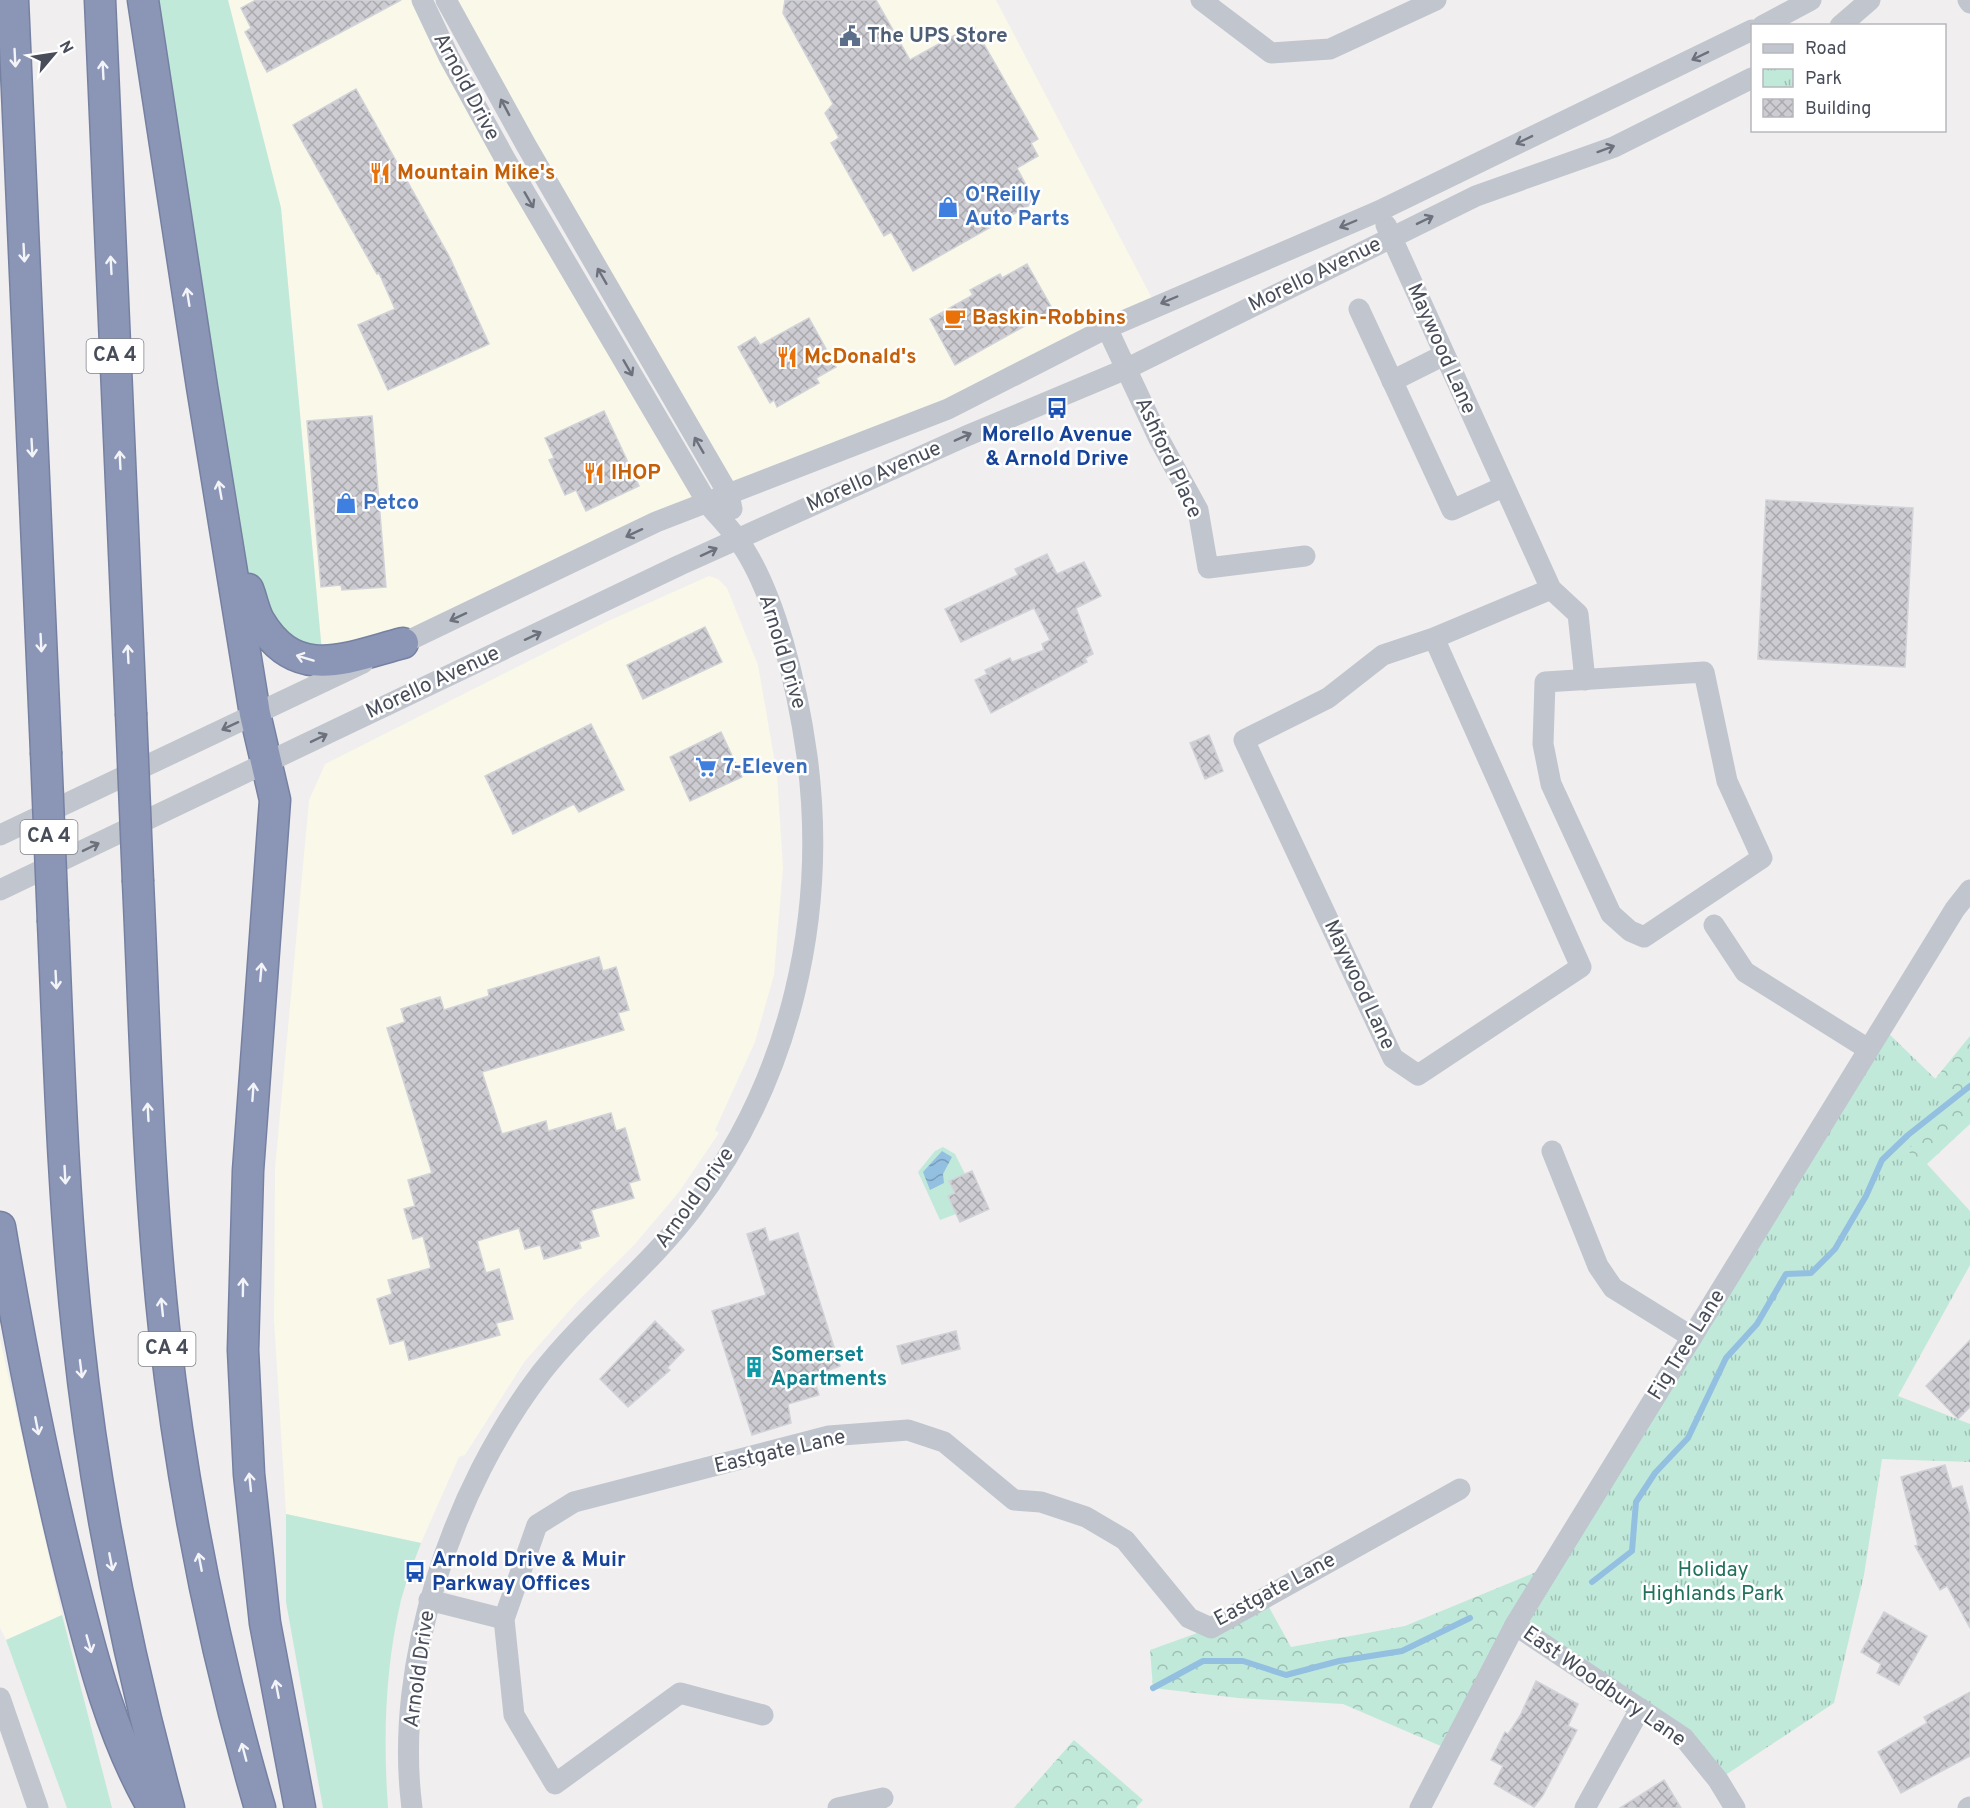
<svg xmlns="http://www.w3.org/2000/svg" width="1970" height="1808" viewBox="0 0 1970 1808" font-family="Overpass,sans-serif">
	<defs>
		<pattern id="forest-crowns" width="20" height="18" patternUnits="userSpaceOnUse" patternTransform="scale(1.5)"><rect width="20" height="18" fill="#c1e9da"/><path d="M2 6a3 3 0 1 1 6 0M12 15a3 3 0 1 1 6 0" fill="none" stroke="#9fbfb4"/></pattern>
		<pattern id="park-tufts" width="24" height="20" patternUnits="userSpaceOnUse" patternTransform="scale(1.5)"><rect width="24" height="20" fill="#c1e9da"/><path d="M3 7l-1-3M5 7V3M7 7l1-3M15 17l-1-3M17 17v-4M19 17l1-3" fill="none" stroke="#9fbfb4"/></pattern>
		<pattern id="water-waves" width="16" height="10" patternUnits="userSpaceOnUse" patternTransform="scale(1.5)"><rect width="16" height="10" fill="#93bfe1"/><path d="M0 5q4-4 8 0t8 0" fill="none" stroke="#7a9db9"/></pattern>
		<pattern id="building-cross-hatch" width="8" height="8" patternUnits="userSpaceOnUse" patternTransform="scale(1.5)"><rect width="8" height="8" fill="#ccccd2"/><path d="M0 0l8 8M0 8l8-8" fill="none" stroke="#a8a8ad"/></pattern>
	</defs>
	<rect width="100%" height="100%" fill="#f0eeee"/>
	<!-- commercial -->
	<g fill="#f9f8e9">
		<path d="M228 0H422L708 504 403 643 323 663 281 208Z"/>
		<path d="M446 0H996L1156 306 729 495Z"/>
		<path d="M709 576 718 579 727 588 758 665 777 774 783 868 774 975 755 1042 715 1130 719 1133 679 1192 635 1244 578 1301 525 1361 465 1455 459 1457 421 1543 286 1514 274 1321 275 1168 309 800 325 764 606 622Z"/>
		<path d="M0 1339 62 1615 6 1640 0 1628Z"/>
	</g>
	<!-- green -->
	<g fill="#c1e9da">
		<path d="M143 0H228L281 208 323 663 299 658 249 593Z"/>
		<path d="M943 1147 955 1154 965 1174 949 1181 955 1193 956 1214 940 1220 918 1172 935 1151Z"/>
		<path d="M286 1514 421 1543C414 1562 406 1581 401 1600 385 1668 383 1739 388 1808H323L286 1602Z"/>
		<path d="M62 1615 112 1808H67L6 1640Z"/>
	</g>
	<!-- forest -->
	<g fill="url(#forest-crowns)">
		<path d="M1970 1036V1124L1927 1164 1866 1196 1878 1128 1935 1079Z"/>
		<path d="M1553 1565 1515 1626 1450 1750 1343 1704 1238 1698 1153 1688 1150 1650 1211 1628 1264 1598 1291 1647 1405 1626Z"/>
		<path d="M1074 1740 1143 1800 1136 1808H1014Z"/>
	</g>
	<!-- park -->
	<path fill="url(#park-tufts)" d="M1882 1027 1956 1099 1907 1151 1927 1164 1970 1211V1265L1898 1396 1970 1424V1462L1882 1459 1864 1575 1834 1703 1718 1780 1684 1738 1515 1625Z"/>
	<!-- water -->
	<path fill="url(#water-waves)" d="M942 1151 952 1157 943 1174 944 1183 930 1190 923 1172Z"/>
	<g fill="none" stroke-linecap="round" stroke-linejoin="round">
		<!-- stream -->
		<g stroke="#93bfe1" stroke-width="6">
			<path d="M1592 1582 1632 1551 1636 1502 1655 1473 1688 1438 1726 1358 1757 1324 1786 1274 1811 1273 1835 1249 1866 1196 1882 1160 1908 1135 1970 1086"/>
			<path d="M1153 1688 1203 1661H1243L1286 1675 1339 1661 1402 1651 1470 1618"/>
		</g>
	</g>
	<!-- building -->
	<g fill="url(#building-cross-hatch)" stroke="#d2d3d8" stroke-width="1.5">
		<path d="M256 0H401L267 72 245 32 251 28 241 8Z"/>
		<path d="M785 0H876L910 60 973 25 1038 139 1031 143 1038 156 1017 168 1035 202 913 271 891 232 884 236 831 143 839 138 825 113 833 104 783 13Z"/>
		<path d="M356 89 450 258 489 344 388 390 358 325 395 309 379 273 377 274 293 125Z"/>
		<path d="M1027 264 1053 310 955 365 930 319 973 295 970 290 1000 274 1002 278Z"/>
		<path d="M809 318 836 367 816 378 819 383 777 407 774 400 770 403 738 347 755 337 760 345Z"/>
		<path d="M604 411 639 486 586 511 576 490 565 495 549 460 554 458 545 438Z"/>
		<path d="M372 416 386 587 342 590 341 585 321 587 307 421Z"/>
		<path d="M1766 500 1913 508 1905 667 1758 659Z"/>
		<path d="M1047 554 1057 574 1084 562 1101 596 1076 608 1093 654 1085 658 1087 662 991 713 975 680 987 674 985 670 1010 658 1012 662 1044 650 1042 644 1050 640 1034 608 961 642 945 609 1018 575 1015 569Z"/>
		<path d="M705 627 722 662 643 699 627 665Z"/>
		<path d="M591 724 624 790 579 812 574 804 513 834 485 776Z"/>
		<path d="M721 732 742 777 690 801 670 757Z"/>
		<path d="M1209 735 1223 771 1205 779 1190 743Z"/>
		<path d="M599 957 603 971 616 967 629 1010 618 1013 624 1030 482 1072 502 1134 546 1121 548 1131 611 1113 616 1131 625 1128 640 1180 629 1183 634 1198 591 1210 599 1236 579 1242 581 1248 544 1259 540 1245 525 1249 519 1228 477 1241 486 1273 499 1269 513 1319 496 1323 500 1335 409 1360 404 1340 390 1344 377 1299 392 1294 388 1280 431 1268 423 1236 413 1239 404 1209 415 1206 408 1180 432 1173 387 1028 405 1022 401 1009 440 997 444 1010 489 996 488 990Z"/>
		<path d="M972 1171 989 1209 960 1222 948 1196 955 1193 949 1181Z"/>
		<path d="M765 1228 769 1242 798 1233 840 1366 813 1376 819 1395 788 1404 791 1423 752 1435 712 1311 766 1295 747 1234Z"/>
		<path d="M655 1321 684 1350 667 1368 670 1370 628 1407 600 1379Z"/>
		<path d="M956 1331 960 1349 902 1364 897 1346Z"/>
		<path d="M1970 1340V1407L1958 1419 1926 1386Z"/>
		<path d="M1945 1465 1952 1489 1962 1486 1970 1516V1628L1947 1586 1940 1590 1915 1546 1918 1545 1901 1477Z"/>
		<path d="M1884 1612 1927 1636 1899 1685 1877 1673 1881 1664 1861 1652Z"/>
		<path d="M1536 1681 1578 1704 1568 1726 1577 1730 1543 1795 1534 1807 1494 1784 1503 1766 1491 1760 1505 1732 1508 1734 1520 1716Z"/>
		<path d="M1970 1692V1756L1901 1793 1878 1752 1927 1723 1924 1717Z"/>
		<path d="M1664 1780 1681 1808H1620Z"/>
	</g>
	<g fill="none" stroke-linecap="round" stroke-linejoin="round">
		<defs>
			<g id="highway">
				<path d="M13 0 46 752"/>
				<path d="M100 0 131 713"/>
				<path d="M143 0 202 387 255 714 275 800 248 1171 243 1350 249 1474 265 1623 300 1808"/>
				<path d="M248 589C252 599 254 611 259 620 296 683 346 658 403 643"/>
				<path d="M138 882C145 1031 148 1180 164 1328 182 1490 214 1651 260 1808"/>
				<path d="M53 922C59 1060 63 1199 78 1337 95 1497 127 1654 169 1808"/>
				<path d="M0 1227C20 1345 43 1462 72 1578 92 1657 112 1737 153 1808"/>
			</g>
		</defs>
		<!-- highway casing -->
		<use href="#highway" stroke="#7681a2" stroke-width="33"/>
		<!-- minor -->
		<g stroke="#c0c5ce" stroke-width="21">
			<path d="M446 0 526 145 729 495 732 509"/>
			<path d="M1201 0 1271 53 1330 49 1436 0"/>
			<path d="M1968 0 1970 3"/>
			<path d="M1762 26 1811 0"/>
			<path d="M1840 26 1870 0"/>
			<path d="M1386 225 1551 589 1578 614 1585 680"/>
			<path d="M1359 309 1452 510 1503 487"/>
			<path d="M1107 328 1159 439 1198 510 1208 568 1305 556"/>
			<path d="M1392 381 1444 355"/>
			<path d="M1434 638 1581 967 1418 1075 1393 1058 1244 740 1328 698 1383 655 1434 638 1551 589"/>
			<path d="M391 649 656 522 948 409 1107 328 1379 211 1752 30"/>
			<path d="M1704 672 1727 781 1762 858 1644 937 1630 931 1611 914 1551 784 1543 744 1545 682Z"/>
			<path d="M0 835 363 663"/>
			<path d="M0 890 680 565 964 437 1126 369 1476 196 1614 147 1752 78"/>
			<path d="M1714 925 1745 972 1868 1049"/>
			<path d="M1552 1151 1598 1266 1613 1288 1692 1337"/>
			<path d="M429 1600 504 1619"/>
			<path d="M1515 1625 1684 1738 1718 1780 1735 1808"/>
			<path d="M0 1698 38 1808"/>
			<path d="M763 1715 680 1693 555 1784 514 1715 504 1619 537 1525 574 1502 829 1436 908 1430 944 1442 1014 1500 1041 1502 1086 1517 1125 1540 1189 1618 1211 1628 1460 1489"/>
			<path d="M412 1808C393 1663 453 1488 541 1373 587 1314 648 1268 693 1208 791 1079 828 915 807 756 798 691 776 590 736 537 727 525 717 515 708 504L504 157 449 57 422 0"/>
			<path d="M838 1808 883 1798"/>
			<path d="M1420 1808 1515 1625 1955 909 1970 890"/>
			<path d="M1585 1808 1640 1709"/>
			<path d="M1968 1808 1970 1807"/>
		</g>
		<!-- highway -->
		<use href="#highway" stroke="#8b96b7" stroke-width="30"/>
		<defs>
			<g id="highway-bridge">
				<path d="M131 713 138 882"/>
				<path d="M46 752 53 922"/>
			</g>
		</defs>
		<!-- highway-bridge casing -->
		<use href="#highway-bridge" stroke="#7681a2" stroke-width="33" stroke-linecap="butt"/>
		<!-- highway-bridge -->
		<use href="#highway-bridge" stroke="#8b96b7" stroke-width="30"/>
	</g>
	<!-- one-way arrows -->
	<defs><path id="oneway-shaft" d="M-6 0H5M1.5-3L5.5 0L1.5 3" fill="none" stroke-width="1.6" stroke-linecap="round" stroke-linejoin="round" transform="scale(1.5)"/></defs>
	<g stroke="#6c717c">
		<use href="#oneway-shaft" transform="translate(1700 56) rotate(154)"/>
		<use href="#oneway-shaft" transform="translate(505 107) rotate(-118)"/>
		<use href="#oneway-shaft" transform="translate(1524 140) rotate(154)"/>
		<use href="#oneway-shaft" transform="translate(1606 149) rotate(-20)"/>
		<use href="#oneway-shaft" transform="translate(529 200) rotate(60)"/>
		<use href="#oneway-shaft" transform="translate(1425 220) rotate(-26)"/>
		<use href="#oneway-shaft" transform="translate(1348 224) rotate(157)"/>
		<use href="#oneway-shaft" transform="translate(602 276) rotate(-120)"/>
		<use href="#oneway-shaft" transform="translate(1169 300) rotate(157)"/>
		<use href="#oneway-shaft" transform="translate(628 368) rotate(60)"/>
		<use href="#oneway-shaft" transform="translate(963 437) rotate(-24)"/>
		<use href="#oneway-shaft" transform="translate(699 445) rotate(-120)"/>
		<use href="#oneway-shaft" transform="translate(634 533) rotate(155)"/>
		<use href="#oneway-shaft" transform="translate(709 552) rotate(-25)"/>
		<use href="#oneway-shaft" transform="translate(458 617) rotate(155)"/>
		<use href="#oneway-shaft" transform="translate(533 636) rotate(-25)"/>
		<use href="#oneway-shaft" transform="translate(230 726) rotate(155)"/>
		<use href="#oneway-shaft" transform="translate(319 738) rotate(-26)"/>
		<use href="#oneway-shaft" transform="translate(91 847) rotate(-26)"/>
	</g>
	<g stroke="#f3f4f8">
		<use href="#oneway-shaft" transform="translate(15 58) rotate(87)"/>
		<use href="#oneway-shaft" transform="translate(103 70) rotate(-93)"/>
		<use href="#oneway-shaft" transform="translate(24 253) rotate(87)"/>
		<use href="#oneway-shaft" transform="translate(111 265) rotate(-93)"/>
		<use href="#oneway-shaft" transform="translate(188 297) rotate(-99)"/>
		<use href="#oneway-shaft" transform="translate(32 448) rotate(87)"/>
		<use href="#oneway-shaft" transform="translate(120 460) rotate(-93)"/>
		<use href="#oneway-shaft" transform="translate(220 490) rotate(-100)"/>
		<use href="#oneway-shaft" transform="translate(41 643) rotate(87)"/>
		<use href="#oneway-shaft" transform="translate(128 654) rotate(-93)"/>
		<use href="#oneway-shaft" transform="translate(305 658) rotate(-163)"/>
		<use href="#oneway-shaft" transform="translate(261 972) rotate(-85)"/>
		<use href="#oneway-shaft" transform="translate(56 980) rotate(87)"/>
		<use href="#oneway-shaft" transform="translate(253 1092) rotate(-86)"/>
		<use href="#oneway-shaft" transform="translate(148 1112) rotate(-93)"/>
		<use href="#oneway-shaft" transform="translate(65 1175) rotate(87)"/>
		<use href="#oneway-shaft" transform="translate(243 1287) rotate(-89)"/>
		<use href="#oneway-shaft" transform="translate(162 1307) rotate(-96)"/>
		<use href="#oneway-shaft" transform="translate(81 1369) rotate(83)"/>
		<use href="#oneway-shaft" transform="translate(37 1426) rotate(79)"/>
		<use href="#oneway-shaft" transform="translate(250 1482) rotate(-96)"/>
		<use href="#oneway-shaft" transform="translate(111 1562) rotate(79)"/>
		<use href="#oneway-shaft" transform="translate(200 1562) rotate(-101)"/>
		<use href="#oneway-shaft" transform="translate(89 1644) rotate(74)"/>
		<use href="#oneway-shaft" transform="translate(277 1689) rotate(-101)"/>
		<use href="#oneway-shaft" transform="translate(244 1752) rotate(-105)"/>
	</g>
	<!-- icons -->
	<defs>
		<symbol id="civic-bare" viewBox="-9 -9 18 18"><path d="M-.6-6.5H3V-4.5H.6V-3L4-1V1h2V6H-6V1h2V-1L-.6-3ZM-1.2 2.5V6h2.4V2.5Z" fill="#5c6f8a" stroke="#fff" stroke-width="2.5" paint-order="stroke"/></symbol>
		<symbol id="restaurant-bare" viewBox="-9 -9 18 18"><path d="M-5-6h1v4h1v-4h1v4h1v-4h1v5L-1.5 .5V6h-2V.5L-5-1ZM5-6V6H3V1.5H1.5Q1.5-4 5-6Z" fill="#e8710a" stroke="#fff" stroke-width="2.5" paint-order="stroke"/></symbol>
		<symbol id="shop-bare" viewBox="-9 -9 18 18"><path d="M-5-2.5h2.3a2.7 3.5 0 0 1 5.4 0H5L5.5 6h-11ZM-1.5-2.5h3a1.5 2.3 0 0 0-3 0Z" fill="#3f7fe0" stroke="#fff" stroke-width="2.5" paint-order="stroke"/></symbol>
		<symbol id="cafe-bare" viewBox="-9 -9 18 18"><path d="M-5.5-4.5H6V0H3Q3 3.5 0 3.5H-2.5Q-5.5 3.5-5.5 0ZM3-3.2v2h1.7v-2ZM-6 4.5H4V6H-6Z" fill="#e8710a" stroke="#fff" stroke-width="2.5" paint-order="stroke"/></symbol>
		<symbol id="bus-bare" viewBox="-9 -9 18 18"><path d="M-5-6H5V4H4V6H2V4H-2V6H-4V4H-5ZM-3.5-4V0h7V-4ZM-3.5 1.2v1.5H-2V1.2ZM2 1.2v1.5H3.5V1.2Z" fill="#1a4fb4" stroke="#fff" stroke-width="2.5" paint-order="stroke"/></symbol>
		<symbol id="supermarket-bare" viewBox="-9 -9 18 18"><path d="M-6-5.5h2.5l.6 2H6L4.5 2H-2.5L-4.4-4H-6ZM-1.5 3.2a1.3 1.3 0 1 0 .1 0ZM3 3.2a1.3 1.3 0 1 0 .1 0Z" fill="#3f7fe0" stroke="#fff" stroke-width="2.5" paint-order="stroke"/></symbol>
		<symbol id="building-bare" viewBox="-9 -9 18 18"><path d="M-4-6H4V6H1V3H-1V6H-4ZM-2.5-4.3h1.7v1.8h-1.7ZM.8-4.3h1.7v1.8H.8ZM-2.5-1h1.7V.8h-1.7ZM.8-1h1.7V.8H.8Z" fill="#0f9aa8" stroke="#fff" stroke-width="2.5" paint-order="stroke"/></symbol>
	</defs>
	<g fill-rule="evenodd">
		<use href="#civic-bare" x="835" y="21" width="30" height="30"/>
		<use href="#restaurant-bare" x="365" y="158" width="30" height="30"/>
		<use href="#shop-bare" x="933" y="192" width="30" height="30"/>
		<use href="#cafe-bare" x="940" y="303" width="30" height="30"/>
		<use href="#restaurant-bare" x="772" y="342" width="30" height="30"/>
		<use href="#bus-bare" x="1042" y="393" width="30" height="30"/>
		<use href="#restaurant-bare" x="579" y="458" width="30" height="30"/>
		<use href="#shop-bare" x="331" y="488" width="30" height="30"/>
		<use href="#supermarket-bare" x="691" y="752" width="30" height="30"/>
		<use href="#building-bare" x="739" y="1352" width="30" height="30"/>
		<use href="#bus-bare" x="400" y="1557" width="30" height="30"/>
	</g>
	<g text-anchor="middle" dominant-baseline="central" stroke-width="5" stroke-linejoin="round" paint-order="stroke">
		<!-- shield labels -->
		<g fill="#fff" stroke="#7f828b" stroke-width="1.5">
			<rect x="86.5" y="339" width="57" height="34" rx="4.5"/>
			<rect x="20.5" y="820" width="57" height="34" rx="4.5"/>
			<rect x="138.5" y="1332" width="57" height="34" rx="4.5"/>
		</g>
		<g font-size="20" font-weight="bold" fill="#484d59">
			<text x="115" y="356">CA 4</text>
			<text x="49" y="837">CA 4</text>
			<text x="167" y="1349">CA 4</text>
		</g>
		<!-- service labels -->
		<g font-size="21" font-weight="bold" fill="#4e5e75" stroke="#fff" text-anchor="start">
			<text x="867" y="36">The UPS Store</text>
		</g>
		<!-- street labels -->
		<g font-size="21" fill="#484d59" stroke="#fff">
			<text transform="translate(466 87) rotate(62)">Arnold Drive</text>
			<text transform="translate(1315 275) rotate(-26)">Morello Avenue</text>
			<text transform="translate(1441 349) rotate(66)">Maywood Lane</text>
			<text transform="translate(1168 458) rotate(65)">Ashford Place</text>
			<text transform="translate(874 477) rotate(-24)">Morello Avenue</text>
			<text transform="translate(782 652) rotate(73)">Arnold Drive</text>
			<text transform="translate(433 683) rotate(-25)">Morello Avenue</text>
			<text transform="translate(1359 985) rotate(65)">Maywood Lane</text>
			<text transform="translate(695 1198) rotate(-54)">Arnold Drive</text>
			<text transform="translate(1687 1345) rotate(-58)">Fig Tree Lane</text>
			<text transform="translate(780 1452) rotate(-13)">Eastgate Lane</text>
			<text transform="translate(1275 1590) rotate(-28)">Eastgate Lane</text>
			<text transform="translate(420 1669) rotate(-82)">Arnold Drive</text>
			<text transform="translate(1604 1687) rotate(35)">East Woodbury Lane</text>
		</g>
		<!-- food labels -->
		<g font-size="21" font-weight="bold" fill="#c56008" stroke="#fff" text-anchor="start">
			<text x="397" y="173">Mountain Mike's</text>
			<text x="972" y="318">Baskin-Robbins</text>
			<text x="804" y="357">McDonald's</text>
			<text x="611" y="473">IHOP</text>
		</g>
		<!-- shop labels -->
		<g font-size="21" font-weight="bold" fill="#366cbe" stroke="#fff" text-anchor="start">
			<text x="965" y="195">O'Reilly<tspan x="965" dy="24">Auto Parts</tspan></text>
			<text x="363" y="503">Petco</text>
			<text x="723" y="767">7-Eleven</text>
		</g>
		<!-- transit labels -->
		<g font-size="21" font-weight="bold" fill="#164399" stroke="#fff">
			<text x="1057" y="435">Morello Avenue<tspan x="1057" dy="24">&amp; Arnold Drive</tspan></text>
			<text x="432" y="1560" text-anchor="start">Arnold Drive &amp; Muir<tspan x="432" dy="24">Parkway Offices</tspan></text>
		</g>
		<!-- culture labels -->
		<g font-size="21" font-weight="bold" fill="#0d838f" stroke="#fff" text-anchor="start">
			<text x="771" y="1355">Somerset<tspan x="771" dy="24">Apartments</tspan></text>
		</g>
		<!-- park labels -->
		<g font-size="21" fill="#22715c" stroke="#fff">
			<text x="1713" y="1570">Holiday<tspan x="1713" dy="24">Highlands Park</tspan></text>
		</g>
	</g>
	<!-- legend -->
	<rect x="1751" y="24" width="195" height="108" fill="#ffffff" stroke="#b6b8bd" stroke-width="1.5"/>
	<rect x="1763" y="44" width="30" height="9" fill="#c0c5ce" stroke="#b6b8bd" stroke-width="1.5"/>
	<text x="1805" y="54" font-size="18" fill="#484d59">Road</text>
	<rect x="1763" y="69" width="30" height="18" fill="url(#park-tufts)" stroke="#b6b8bd" stroke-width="1.5"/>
	<text x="1805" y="84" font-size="18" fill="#484d59">Park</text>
	<rect x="1763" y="99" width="30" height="18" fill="url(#building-cross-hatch)" stroke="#b6b8bd" stroke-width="1.5"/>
	<text x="1805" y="114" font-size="18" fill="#484d59">Building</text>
	<!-- north arrow -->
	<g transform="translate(54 54) rotate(61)" stroke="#ffffff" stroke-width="4.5" paint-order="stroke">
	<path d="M0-4.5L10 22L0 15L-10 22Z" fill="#484d59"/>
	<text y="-9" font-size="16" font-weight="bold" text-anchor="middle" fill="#484d59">N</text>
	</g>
</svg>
